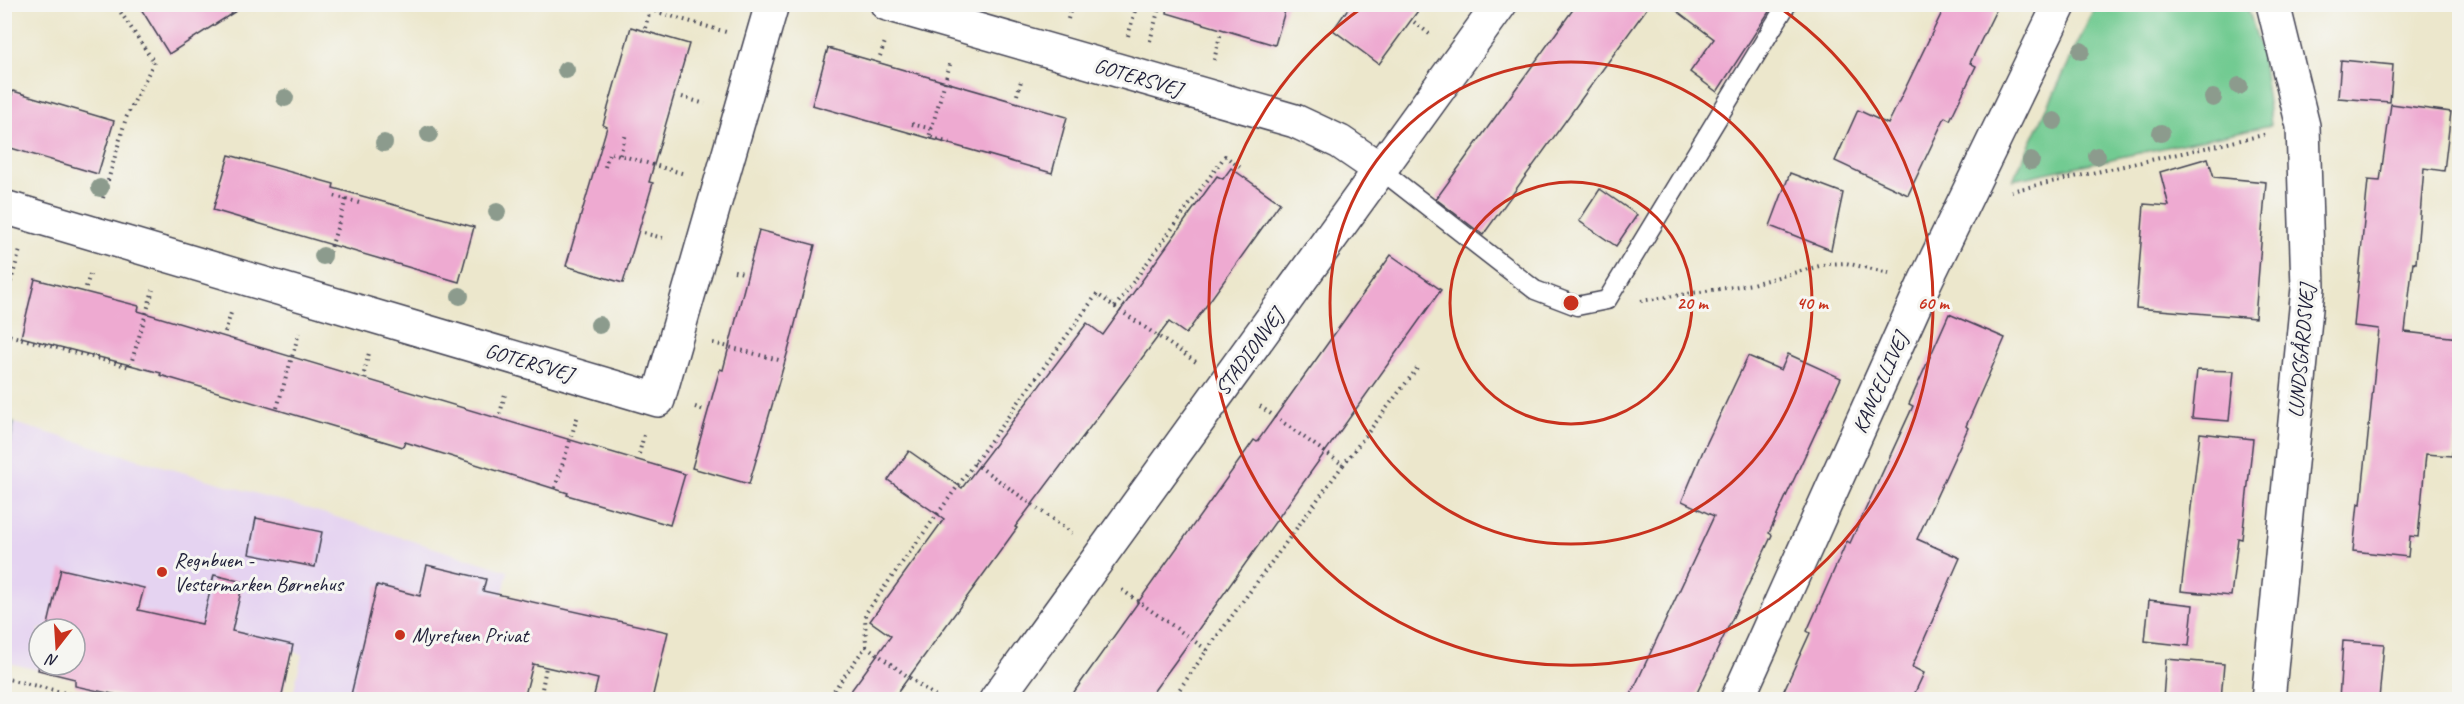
<svg xmlns="http://www.w3.org/2000/svg" width="2464" height="704" viewBox="0 0 2464 704" font-family="Caveat,sans-serif">
	<rect width="100%" height="100%" fill="#f6f6f2"/>
	<filter id="ink" filterUnits="userSpaceOnUse"><feTurbulence type="fractalNoise" baseFrequency=".0167" numOctaves="2"/><feDisplacementMap in="SourceGraphic" scale="12" xChannelSelector="R" yChannelSelector="G"/><feConvolveMatrix kernelMatrix="1 2 1 2 8 2 1 2 1" color-interpolation-filters="sRGB"/></filter>
	<filter id="wash" filterUnits="userSpaceOnUse"><feTurbulence type="fractalNoise" baseFrequency=".008" numOctaves="4" result="noise"/><feDisplacementMap in="SourceGraphic" scale="24" xChannelSelector="R" yChannelSelector="G"/><feGaussianBlur stdDeviation="1.35" result="paint"/><feColorMatrix in="noise" values="0 0 0 0 0 0 0 0 0 0 0 0 0 0 0 0 0 1.4 0 .05"/><feComposite in="paint" operator="in"/></filter>
	<g filter="url(#wash)">
		<rect width="100%" height="100%" fill="#ece7cc"/>
		<!-- built -->
		<path fill="#e5d3f1" d="M14 423 333 516 508 571 479 699H292L302 655 292 651 281 699H136L82 687 75 629H39V665L71 678 5 662 4 465Z"/>
		<!-- green -->
		<g fill="#72cb92" stroke="#4a7666" stroke-width="1.5">
			<path d="M2096 5H2247L2261 51 2271 125 2013 180Z"/>
			<path d="M5 420 14 423 5 465 4 420Z"/>
		</g>
		<g id="blocks">
			<!-- building -->
			<g fill="#eeaad1">
				<path d="M138 4H247L169 54Z"/>
				<path d="M1168 4H1287L1275 45 1167 13Z"/>
				<path d="M1351 4H1423L1379 64 1333 30Z"/>
				<path d="M1577 4H1650L1483 235 1436 199Z"/>
				<path d="M1668 4H1774L1717 92 1690 72 1714 39Z"/>
				<path d="M1946 4H1999L1970 63 1976 66 1950 120 1945 117 1908 195 1835 161 1858 110 1888 124Z"/>
				<path d="M631 27 689 44 649 182 653 183 623 283 566 266 607 127 603 125Z"/>
				<path d="M828 48 1067 117 1052 173 812 105Z"/>
				<path d="M2341 60 2393 65 2390 102 2338 98Z"/>
				<path d="M13 91 114 121 98 174 4 146V118Z"/>
				<path d="M2391 104 2451 112 2444 171 2424 168 2416 263 2413 262 2405 332 2459 338 2457 359 2460 360V390L2452 456 2426 454 2418 537 2410 536 2408 557 2353 551 2358 503 2361 504 2379 329 2354 326 2368 180 2380 181Z"/>
				<path d="M229 155 334 184 333 188 474 227 459 282 213 210Z"/>
				<path d="M2208 158 2214 177 2266 182 2255 318 2136 308 2144 204 2169 206 2160 172Z"/>
				<path d="M1231 168 1280 203 1186 334 1169 322 1015 527 1017 528 893 699H845L891 636 870 621 944 519 888 480 909 451 962 488 1087 323 1103 335 1217 176 1223 179Z"/>
				<path d="M1790 173 1843 193 1831 250 1770 226Z"/>
				<path d="M1600 189 1637 215 1616 246 1579 221Z"/>
				<path d="M759 230 815 245 790 344 749 484 692 468 720 369 723 370Z"/>
				<path d="M1391 255 1441 290 1175 662 1148 699H1069L1254 440 1257 442Z"/>
				<path d="M35 279 139 306 138 311 685 474 670 525 567 495 568 493 405 442 403 447 160 375 161 373 21 337Z"/>
				<path d="M1949 314 2005 338 1966 426 1968 428 1917 539 1960 558 1912 667 1924 673 1912 699H1780L1810 633 1807 631 1847 541 1850 543 1913 406 1909 404Z"/>
				<path d="M1788 354 1841 378 1769 533 1772 535 1694 699H1629L1714 516 1682 501 1703 451 1748 356 1781 370Z"/>
				<path d="M2197 370 2234 371 2229 421 2192 418Z"/>
				<path d="M2200 433 2253 439 2242 539 2238 538 2231 596 2181 591Z"/>
				<path d="M256 518 322 532 315 567 249 554Z"/>
				<path d="M427 565 486 579 483 591 668 632 652 699H593L598 679 533 664 524 699H350L377 585 420 596Z"/>
				<path d="M61 569 144 588 138 610 202 624 214 575 243 582 232 631 293 645 281 699H136L75 686V679L38 670 39 665H75V629H47Z"/>
				<path d="M2149 600 2193 605 2189 646 2145 641Z"/>
				<path d="M2343 641 2384 644 2379 699H2339Z"/>
				<path d="M2166 659 2224 664 2221 699H2163Z"/>
			</g>
		</g>
	</g>
	<g filter="url(#ink)">
		<use href="#blocks" fill-opacity="0" stroke="#404051" stroke-width="1.5"/>
		<g fill="none" stroke-linecap="round" stroke-linejoin="round">
			<defs>
				<path id="service" d="M1381 170 1535 290 1577 306 1607 300 1787 4"/>
				<g id="minor">
					<path d="M887 4 1295 121 1340 142 1381 170"/>
					<path d="M4 207 658 400 772 4"/>
					<path d="M996 700 1500 4"/>
					<path d="M1737 700 1925 282 2060 4"/>
					<path d="M2268 700 2308 288 2303 126 2273 4"/>
				</g>
			</defs>
			<!-- service casing -->
			<use href="#service" stroke="#404051" stroke-width="21"/>
			<!-- minor casing -->
			<use href="#minor" stroke="#404051" stroke-width="36"/>
			<!-- path -->
			<g stroke="#404051" stroke-width="4" stroke-dasharray="1.5 4.5" stroke-linecap="butt">
				<path d="M658 12 660 4"/>
				<path d="M1068 19 1072 4"/>
				<path d="M1414 22 1432 36"/>
				<path d="M645 28 650 10 726 32"/>
				<path d="M1128 36 1137 4"/>
				<path d="M1150 41 1160 4"/>
				<path d="M880 56 885 42"/>
				<path d="M1214 60 1221 32"/>
				<path d="M1017 95 1021 81"/>
				<path d="M682 97 705 104"/>
				<path d="M912 124 932 129"/>
				<path d="M950 143 929 137 951 61"/>
				<path d="M620 155 626 134"/>
				<path d="M605 167 609 152 685 174"/>
				<path d="M2011 191 2268 134"/>
				<path d="M103 198 126 118 154 62 115 4"/>
				<path d="M346 199 359 203"/>
				<path d="M644 233 666 239"/>
				<path d="M326 264 346 199 334 196"/>
				<path d="M734 271 743 273"/>
				<path d="M86 287 91 271"/>
				<path d="M1641 301 1752 284 1827 264 1846 263 1889 273"/>
				<path d="M4 305 20 250"/>
				<path d="M1115 307 1196 362"/>
				<path d="M225 332 231 313"/>
				<path d="M4 334 130 367 153 290"/>
				<path d="M713 343 779 360"/>
				<path d="M364 373 369 353"/>
				<path d="M695 407 704 410"/>
				<path d="M277 408 299 333"/>
				<path d="M500 414 505 394"/>
				<path d="M639 454 644 435"/>
				<path d="M974 463 1072 533"/>
				<path d="M1343 465 1419 366"/>
				<path d="M555 488 578 415"/>
				<path d="M1122 590 1207 650 1172 700"/>
				<path d="M866 646 940 700"/>
				<path d="M1207 650 1343 465 1257 404"/>
				<path d="M4 678 94 700"/>
				<path d="M540 700 546 667"/>
				<path d="M827 700 866 646 865 614 1097 294 1115 307 1225 156 1241 168"/>
			</g>
			<!-- service -->
			<use href="#service" stroke="#fff" stroke-width="18"/>
			<!-- minor -->
			<use href="#minor" stroke="#fff" stroke-width="33"/>
		</g>
		<!-- trees -->
		<g fill="#8c9b8d">
			<circle cx="2081" cy="51" r="9"/>
			<circle cx="566" cy="70" r="9"/>
			<circle cx="2239" cy="86" r="9"/>
			<circle cx="285" cy="98" r="9"/>
			<circle cx="2213" cy="98" r="9"/>
			<circle cx="2054" cy="121" r="9"/>
			<circle cx="2161" cy="133" r="9"/>
			<circle cx="429" cy="134" r="9"/>
			<circle cx="384" cy="143" r="9"/>
			<circle cx="2097" cy="156" r="9"/>
			<circle cx="2031" cy="161" r="9"/>
			<circle cx="100" cy="188" r="9"/>
			<circle cx="497" cy="212" r="9"/>
			<circle cx="323" cy="256" r="9"/>
			<circle cx="460" cy="296" r="9"/>
			<circle cx="599" cy="325" r="9"/>
		</g>
	</g>
	<!-- distance rings -->
	<g fill="none" stroke="#c8321e" stroke-width="3">
		<circle cx="1571" cy="303" r="121"/>
		<circle cx="1571" cy="303" r="241"/>
		<path d="M1776 5A362 362 0 1 1 1366 5"/>
	</g>
	<!-- markers -->
	<g fill="#c8321e" stroke="#f6f6f2" stroke-width="2">
		<circle cx="162" cy="572" r="6"/>
		<circle cx="400" cy="635" r="6"/>
	</g>
	<g text-anchor="middle" dominant-baseline="central" stroke-width="6" stroke-linejoin="round" paint-order="stroke">
		<!-- street labels -->
		<g font-size="21" fill="#22223b" stroke="#f6f6f2">
			<text transform="translate(1138 77) rotate(16)">GOTERSVEJ</text>
			<text transform="translate(2301 351) rotate(-85)">LUNDSGÅRDSVEJ</text>
			<text transform="translate(1249 352) rotate(-54)">STADIONVEJ</text>
			<text transform="translate(529 362) rotate(16)">GOTERSVEJ</text>
			<text transform="translate(1880 383) rotate(-66)">KANCELLIVEJ</text>
		</g>
		<!-- poi labels -->
		<g font-size="21" fill="#22223b" stroke="#f6f6f2" text-anchor="start">
			<text x="174" y="560">Regnbuen -<tspan x="174" dy="24">Vestermarken Børnehus</tspan></text>
			<text x="412" y="635">Myretuen Privat</text>
		</g>
	</g>
	<circle cx="1571" cy="303" r="9" fill="#c8321e" stroke="#f6f6f2" stroke-width="3"/>
	<g font-size="18" text-anchor="middle" font-weight="bold" fill="#c8321e" stroke="#f6f6f2" stroke-width="6" stroke-linejoin="round" paint-order="stroke">
		<text x="1692" y="309">20 m</text>
		<text x="1812" y="309">40 m</text>
		<text x="1933" y="309">60 m</text>
	</g>
	<!-- margin -->
	<rect width="2464" height="704" fill="none" stroke="#f6f6f2" stroke-width="24"/>
	<!-- north arrow -->
	<g transform="translate(57 647) rotate(197)"><circle r="28" fill="#f6f6f2" stroke="#a1a1a9" stroke-width="1.5"/>
	<path d="M0-4.5L10 22L0 15L-10 22Z" fill="#c8321e"/>
	<text y="-9" font-size="16" font-weight="bold" text-anchor="middle" fill="#22223b">N</text>
	</g>
</svg>
